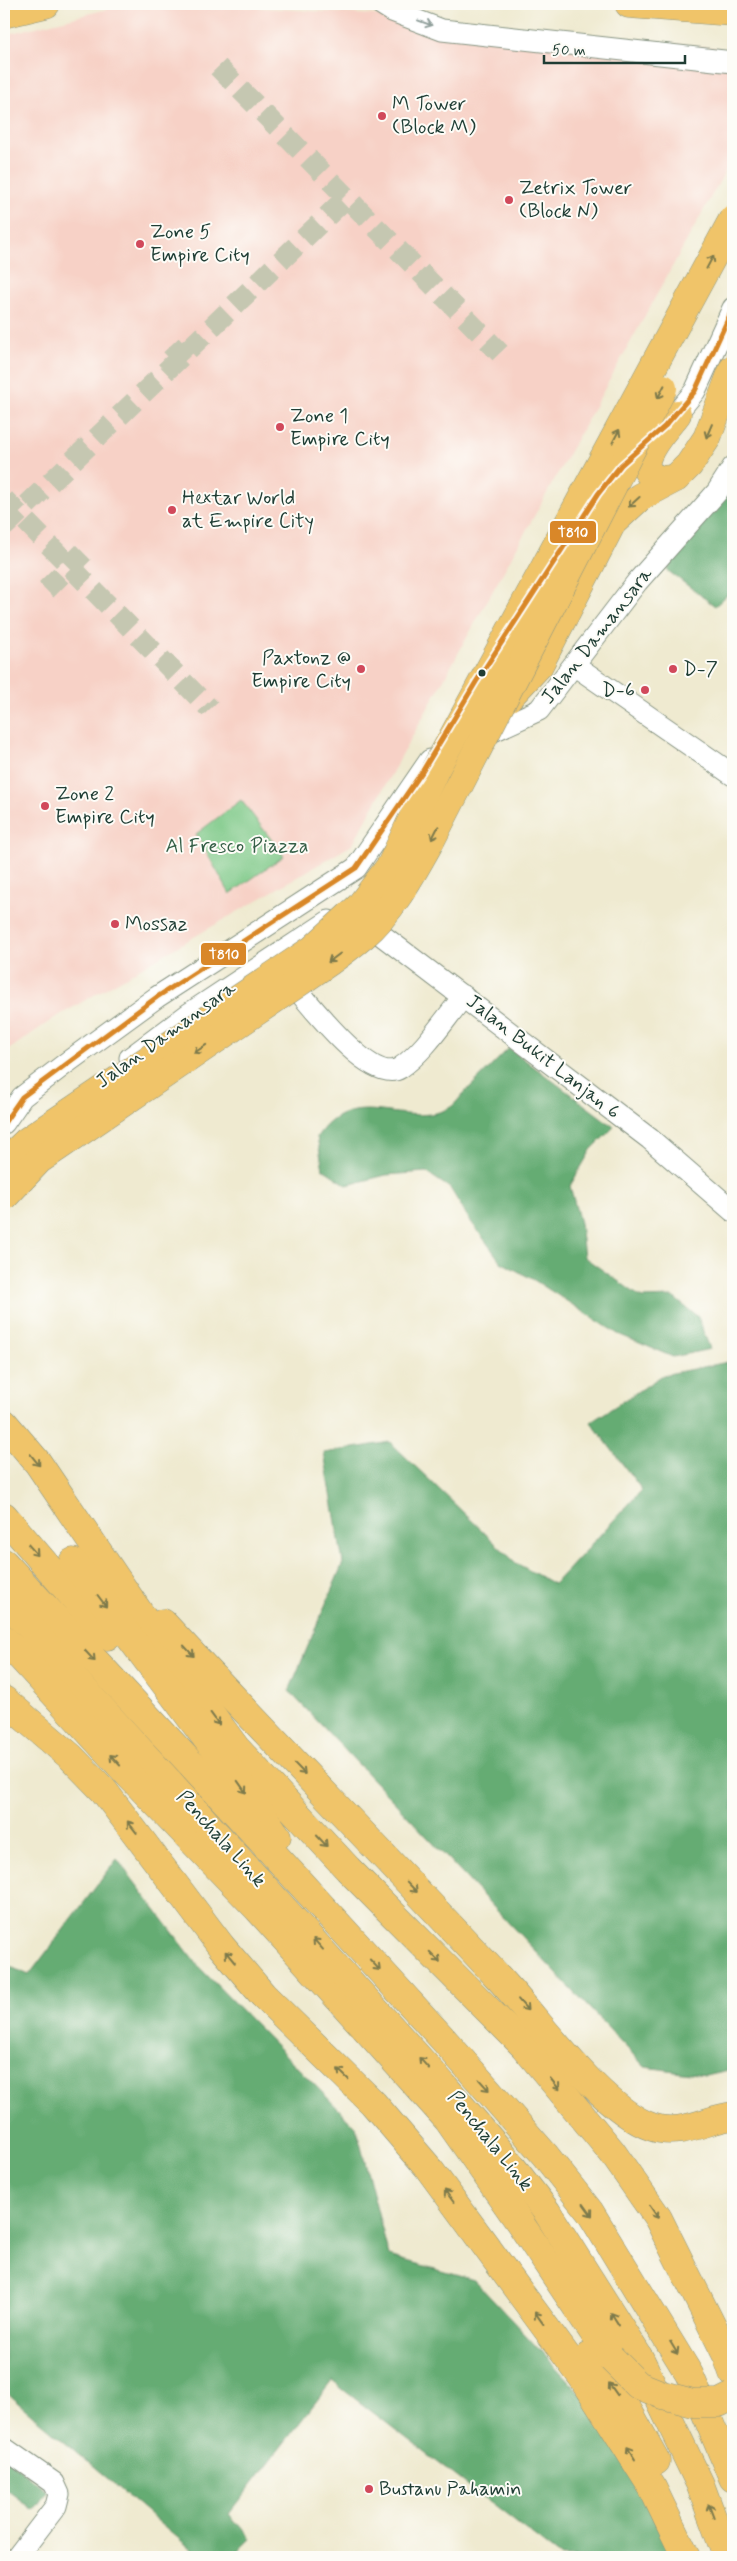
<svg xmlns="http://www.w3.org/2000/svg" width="737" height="2561" viewBox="0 0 737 2561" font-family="Mynerve,sans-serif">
	<rect width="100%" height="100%" fill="#fdfcf7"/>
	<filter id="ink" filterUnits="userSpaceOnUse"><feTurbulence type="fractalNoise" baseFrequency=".02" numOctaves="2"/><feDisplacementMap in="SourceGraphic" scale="10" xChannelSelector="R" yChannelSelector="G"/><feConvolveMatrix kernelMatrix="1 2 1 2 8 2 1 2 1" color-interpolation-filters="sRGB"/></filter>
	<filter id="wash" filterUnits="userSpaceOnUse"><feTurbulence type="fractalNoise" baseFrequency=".0096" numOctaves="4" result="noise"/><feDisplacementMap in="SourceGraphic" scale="20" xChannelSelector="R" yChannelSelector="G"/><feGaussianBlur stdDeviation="1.12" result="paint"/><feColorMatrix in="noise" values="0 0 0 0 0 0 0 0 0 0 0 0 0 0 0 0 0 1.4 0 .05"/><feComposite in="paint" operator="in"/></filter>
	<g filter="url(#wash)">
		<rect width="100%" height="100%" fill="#efead0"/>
		<!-- built -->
		<path fill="#f7d1c6" d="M128 4H204L435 19 719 48 733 59V157L352 845 53 1019 4 1053V35Z"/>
		<!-- green -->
		<path fill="#7cc886" stroke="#4e825d" d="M241 800 284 856 230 894 196 834Z"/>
		<!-- forest -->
		<g fill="#65ac73" stroke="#427454">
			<path d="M733 481V590L715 606 667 570Z"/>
			<path d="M509 1048 614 1127 591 1150 570 1186 580 1223 584 1257 642 1298 673 1297 698 1317 710 1349 673 1357 618 1334 534 1280 501 1262 469 1219 450 1188 426 1172 386 1175 347 1185 323 1169 317 1137C352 1083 406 1131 449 1108 455 1105 460 1097 465 1092 480 1078 494 1063 509 1048Z"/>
			<path d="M733 1361V2069L706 2075 645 2067 289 1691 343 1563 324 1453 390 1442 516 1563 554 1584 642 1490 591 1422 663 1375Z"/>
			<path d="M117 1859 200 1968 356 2127 389 2256 474 2280 584 2397 643 2493 674 2557H561L332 2381 229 2514 251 2539 232 2557H205L184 2543 4 2391V1964L29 1975Z"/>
			<path d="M4 2456 47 2492 34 2510 4 2488Z"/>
		</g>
	</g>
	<g filter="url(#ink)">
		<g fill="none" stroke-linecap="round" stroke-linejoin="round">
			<!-- minor-tunnel -->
			<g stroke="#c5c7b1" stroke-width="21" stroke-dasharray="21 11" stroke-linecap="butt">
				<path d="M218 67 500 353"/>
				<path d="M171 345 193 368"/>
				<path d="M4 499 210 709"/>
				<path d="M4 527 347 197"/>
				<path d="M46 590 91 545"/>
			</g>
			<defs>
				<g id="minor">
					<path d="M381 4 392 11 442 30 733 62"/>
					<path d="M667 425 695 391 733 308"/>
					<path d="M574 665 733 775"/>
					<path d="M435 796 467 743 539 710 637 582 717 492 733 467"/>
					<path d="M359 918 650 1139 733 1211"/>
					<path d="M285 975C303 995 370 1087 400 1068 425 1051 444 1020 464 996"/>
					<path d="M130 1058 190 1013 329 921"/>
					<path d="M4 1123 22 1097 65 1064 157 997 356 868 430 760"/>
					<path d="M4 2448 54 2483 59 2494 56 2506 17 2557"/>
				</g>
				<g id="highway">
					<path d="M629 4 733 12"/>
					<path d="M4 14 46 4"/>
					<path d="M676 478C666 480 658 481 650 474 634 460 668 426 677 414"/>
					<path d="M508 698 539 665 612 523 640 497 676 478 689 465 707 438 733 369"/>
					<path d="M4 1423 38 1463 170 1658 236 1748 348 1869 524 2046 612 2152 658 2218 727 2356 733 2373"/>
					<path d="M4 1516 107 1636"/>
					<path d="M73 1562 237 1779 277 1836"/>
					<path d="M4 1563 193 1766 443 2039 545 2155 590 2212 689 2374 733 2478"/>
					<path d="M4 1601 26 1622 78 1683 169 1782 180 1797"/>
					<path d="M163 1623C274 1742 387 1858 498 1977 537 2018 601 2110 652 2127 681 2137 706 2119 733 2116"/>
					<path d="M4 1639 128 1774 258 1909 448 2120 520 2223 610 2357"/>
					<path d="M4 1700 71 1757 104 1791 221 1946 263 1995 373 2103 427 2166 585 2381 652 2487 686 2557"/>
					<path d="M169 1782 444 2086 499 2150 547 2212 640 2359 700 2484 727 2557"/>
					<path d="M590 2356 629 2412 656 2461"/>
				</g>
			</defs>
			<!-- minor casing -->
			<use href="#minor" stroke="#879482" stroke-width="23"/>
			<!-- highway casing -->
			<use href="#highway" stroke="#879482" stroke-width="29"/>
			<!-- minor -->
			<use href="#minor" stroke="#fff" stroke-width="21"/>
			<!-- highway -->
			<use href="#highway" stroke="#f0c469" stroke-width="28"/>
			<defs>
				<g id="highway-bridge">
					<path d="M4 1163 27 1141 313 949 360 906 391 865 435 770 733 219"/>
					<path d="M4 1197 39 1160 329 962C340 954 352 945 363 936 393 910 412 874 431 840L663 388"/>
					<path d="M610 2357 638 2385 663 2395 693 2403H719L733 2396"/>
				</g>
			</defs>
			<!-- highway-bridge casing -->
			<use href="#highway-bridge" stroke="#879482" stroke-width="29" stroke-linecap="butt"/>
			<!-- highway-bridge -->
			<use href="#highway-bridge" stroke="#f0c469" stroke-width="28"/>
			<defs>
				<path id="bus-1" d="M4 1123 22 1097 157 997 356 868 422 772 476 682 598 494 621 465 665 426 695 391 733 308"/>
			</defs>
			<!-- bus-1 casing -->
			<use href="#bus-1" stroke="#fdfcf7" stroke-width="9"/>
			<!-- bus-1 -->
			<use href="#bus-1" stroke="#d98728" stroke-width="5"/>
		</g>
		<!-- one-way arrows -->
		<defs><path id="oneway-shaft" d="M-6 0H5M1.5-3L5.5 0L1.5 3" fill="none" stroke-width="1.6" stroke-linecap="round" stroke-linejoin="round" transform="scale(1.25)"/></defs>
		<use stroke="#8f9e9a" href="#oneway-shaft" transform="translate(425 23) rotate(20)"/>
		<g stroke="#7d7a4c">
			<use href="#oneway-shaft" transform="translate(710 262) rotate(-62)"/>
			<use href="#oneway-shaft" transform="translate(661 392) rotate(117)"/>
			<use href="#oneway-shaft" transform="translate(709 431) rotate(113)"/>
			<use href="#oneway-shaft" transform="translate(616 436) rotate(-62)"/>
			<use href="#oneway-shaft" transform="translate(634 502) rotate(138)"/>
			<use href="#oneway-shaft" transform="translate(435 833) rotate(117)"/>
			<use href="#oneway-shaft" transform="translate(334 958) rotate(143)"/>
			<use href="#oneway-shaft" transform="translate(200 1049) rotate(146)"/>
			<use href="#oneway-shaft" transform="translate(35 1460) rotate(51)"/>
			<use href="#oneway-shaft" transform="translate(33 1550) rotate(49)"/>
			<use href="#oneway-shaft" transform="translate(102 1601) rotate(53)"/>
			<use href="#oneway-shaft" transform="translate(189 1651) rotate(47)"/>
			<use href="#oneway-shaft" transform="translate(90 1656) rotate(47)"/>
			<use href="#oneway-shaft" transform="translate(215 1719) rotate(54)"/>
			<use href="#oneway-shaft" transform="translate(115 1760) rotate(-133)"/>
			<use href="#oneway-shaft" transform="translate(300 1769) rotate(46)"/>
			<use href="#oneway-shaft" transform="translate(242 1787) rotate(55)"/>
			<use href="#oneway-shaft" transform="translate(132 1827) rotate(-128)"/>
			<use href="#oneway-shaft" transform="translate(322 1841) rotate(47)"/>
			<use href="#oneway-shaft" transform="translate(412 1887) rotate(46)"/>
			<use href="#oneway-shaft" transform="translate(318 1944) rotate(-132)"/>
			<use href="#oneway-shaft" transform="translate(230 1957) rotate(-130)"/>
			<use href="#oneway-shaft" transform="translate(435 1957) rotate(45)"/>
			<use href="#oneway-shaft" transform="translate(375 1965) rotate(47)"/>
			<use href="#oneway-shaft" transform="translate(523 2005) rotate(49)"/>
			<use href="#oneway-shaft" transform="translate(424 2063) rotate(-132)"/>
			<use href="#oneway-shaft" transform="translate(343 2074) rotate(-136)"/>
			<use href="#oneway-shaft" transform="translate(555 2084) rotate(50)"/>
			<use href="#oneway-shaft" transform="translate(484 2085) rotate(48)"/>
			<use href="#oneway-shaft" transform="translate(449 2196) rotate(-127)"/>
			<use href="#oneway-shaft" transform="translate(588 2210) rotate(54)"/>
			<use href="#oneway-shaft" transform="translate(654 2212) rotate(56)"/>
			<use href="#oneway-shaft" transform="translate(539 2318) rotate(-126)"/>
			<use href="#oneway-shaft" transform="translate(615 2319) rotate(-122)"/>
			<use href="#oneway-shaft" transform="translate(674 2348) rotate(59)"/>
			<use href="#oneway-shaft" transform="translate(613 2389) rotate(-125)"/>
			<use href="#oneway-shaft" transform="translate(631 2453) rotate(-122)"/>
			<use href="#oneway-shaft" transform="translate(711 2511) rotate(-111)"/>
		</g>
	</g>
	<!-- markers -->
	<g fill="#d1495b" stroke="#fdfcf7" stroke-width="2">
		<circle cx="382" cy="116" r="5"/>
		<circle cx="509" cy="200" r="5"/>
		<circle cx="140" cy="244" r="5"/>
		<circle cx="280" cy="427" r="5"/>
		<circle cx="172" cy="510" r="5"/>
		<circle cx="361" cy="669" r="5"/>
		<circle cx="673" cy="669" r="5"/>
		<circle cx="645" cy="690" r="5"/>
		<circle cx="45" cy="806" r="5"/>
		<circle cx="115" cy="924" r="5"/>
		<circle cx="369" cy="2489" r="5"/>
	</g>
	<circle fill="#1f3d34" stroke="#fdfcf7" stroke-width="2" cx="482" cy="673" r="4.5"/>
	<g text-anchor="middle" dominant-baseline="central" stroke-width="4" stroke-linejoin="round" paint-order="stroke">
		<!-- poi labels -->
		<g font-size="20" fill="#1f3d34" stroke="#fdfcf7" text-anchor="start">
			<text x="392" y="104">M Tower<tspan x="392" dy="23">(Block M)</tspan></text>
			<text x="519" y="188">Zetrix Tower<tspan x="519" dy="23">(Block N)</tspan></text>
			<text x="150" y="232">Zone 5<tspan x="150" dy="23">Empire City</tspan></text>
			<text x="290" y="416">Zone 1<tspan x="290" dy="23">Empire City</tspan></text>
			<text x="182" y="498">Hextar World<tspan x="182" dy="23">at Empire City</tspan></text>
			<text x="351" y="658" text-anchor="end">Paxtonz @<tspan x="351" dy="23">Empire City</tspan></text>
			<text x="683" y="669">D-7</text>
			<text x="635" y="690" text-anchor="end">D-6</text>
			<text x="55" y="794">Zone 2<tspan x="55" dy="23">Empire City</tspan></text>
			<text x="125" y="924">Mossaz</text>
			<text x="379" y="2489">Bustanu Pahamin</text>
		</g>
		<!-- street labels -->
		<g font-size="20" fill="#1f3d34" stroke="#fdfcf7">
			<text transform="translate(597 636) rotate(-52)">Jalan Damansara</text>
			<text transform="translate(166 1035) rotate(-36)">Jalan Damansara</text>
			<text transform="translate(543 1057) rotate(38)">Jalan Bukit Lanjan 6</text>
			<text transform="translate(221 1839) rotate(48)">Penchala Link</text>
			<text transform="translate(490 2141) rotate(51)">Penchala Link</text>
		</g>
		<!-- park labels -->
		<g font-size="20" fill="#366048" stroke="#fdfcf7">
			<text x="237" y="846">Al Fresco Piazza</text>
		</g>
	</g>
	<g stroke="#fdfcf7" stroke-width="2">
		<rect x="549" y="520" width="48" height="24" rx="5" fill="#d98728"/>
		<rect x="200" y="942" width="47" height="24" rx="5" fill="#d98728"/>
	</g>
	<g font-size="14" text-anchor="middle" font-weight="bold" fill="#fff">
		<text x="573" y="537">T810</text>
		<text x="224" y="959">T810</text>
	</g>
	<!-- margin -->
	<rect width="737" height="2561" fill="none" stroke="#fdfcf7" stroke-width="20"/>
	<!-- scale -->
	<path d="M544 55v8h141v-8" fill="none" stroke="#1f3d34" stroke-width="2.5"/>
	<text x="552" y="55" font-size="15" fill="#1f3d34" stroke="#fdfcf7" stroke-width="4" paint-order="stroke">50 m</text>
</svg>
